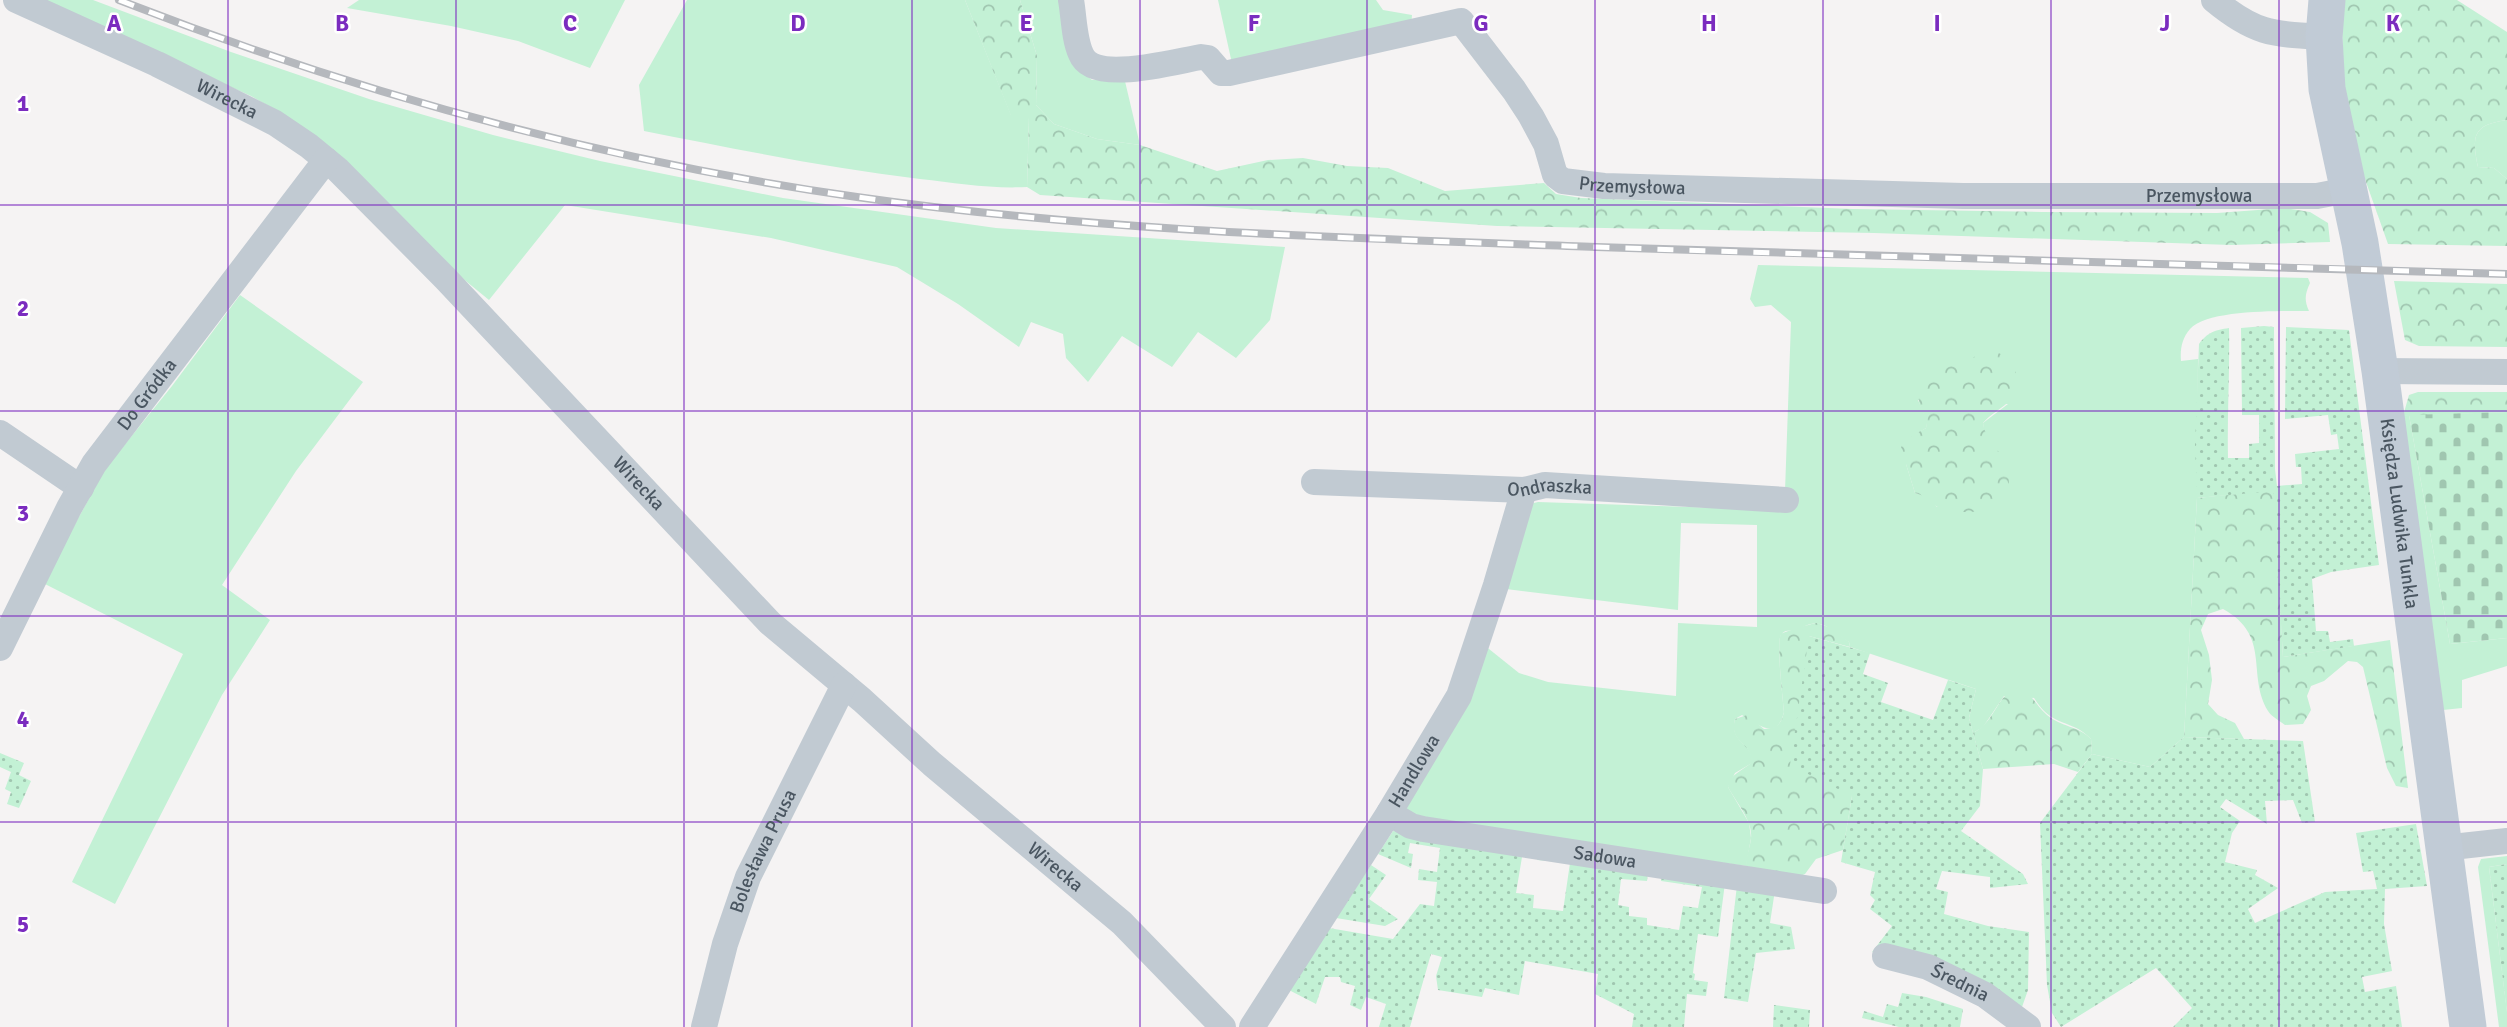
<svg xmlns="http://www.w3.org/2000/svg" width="2507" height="1027" viewBox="0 0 2507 1027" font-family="Signika,sans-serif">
	<defs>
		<pattern id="forest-crowns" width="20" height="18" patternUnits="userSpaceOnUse" patternTransform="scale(1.75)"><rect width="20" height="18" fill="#c3f1d5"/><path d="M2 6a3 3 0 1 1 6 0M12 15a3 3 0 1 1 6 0" fill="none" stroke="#a0c6b0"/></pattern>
		<pattern id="cemetery-stones" width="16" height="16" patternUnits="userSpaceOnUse" patternTransform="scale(1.75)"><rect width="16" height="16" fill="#c3f1d5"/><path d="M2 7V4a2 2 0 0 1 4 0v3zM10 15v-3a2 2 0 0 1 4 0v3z" fill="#a0c6b0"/></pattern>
		<pattern id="garden-dots" width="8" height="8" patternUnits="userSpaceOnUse" patternTransform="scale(1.75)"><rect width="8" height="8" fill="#c3f1d5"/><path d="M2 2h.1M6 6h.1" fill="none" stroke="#a0c6b0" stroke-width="1.8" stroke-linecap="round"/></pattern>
	</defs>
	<rect width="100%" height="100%" fill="#f5f3f3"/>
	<!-- grass -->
	<g fill="#c3f1d5" fill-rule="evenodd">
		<path d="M37 0H93L231 52 369 99 493 135 600 161 783 198 996 228 1285 247 1270 320 1236 358 1198 332 1172 367 1122 336 1088 382 1066 358 1063 334 1031 322 1019 347 958 304 897 267 771 238 565 205 489 300 439 259 288 117 251 96Z"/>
		<path d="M359 0H625L590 68 518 41 451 26 347 8Z"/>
		<path d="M687 0H965L1011 115 1029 117 1027 187C991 189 956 183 920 179 827 168 736 149 644 131L639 85Z"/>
		<path d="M1020 0H1060L1071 61 1092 80 1124 77 1140 145 1097 139 1054 124 1036 105 1037 56Z"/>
		<path d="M1218 0H1376L1383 10 1412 15 1411 27 1233 68Z"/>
		<path d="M2507 120V179L2494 168 2478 167C2472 136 2472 125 2507 120Z"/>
		<path d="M1758 265 2308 278 2310 283C2305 294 2304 300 2309 311 2283 311 2207 309 2190 329 2182 338 2180 349 2181 361L2198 359 2197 498 2184 737 2150 767 2092 754 2091 739C2071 718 2053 729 2034 698L2004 696 1983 727 1973 733 1969 718 1976 689 1850 647 1849 642C1836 635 1827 621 1811 624 1805 625 1801 629 1796 630 1790 631 1785 629 1781 635 1776 643 1783 698 1784 712 1777 741 1759 725 1742 715L1735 719C1729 744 1754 742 1752 763L1735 773 1728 787 1749 823 1751 838 1746 866 1424 821 1405 812 1484 645 1519 673 1548 682 1676 696 1678 623 1757 627V525L1681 523 1678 610 1506 589 1530 504 1538 502 1781 510 1785 491 1791 322 1771 305 1755 307 1750 299ZM1918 400 2008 404 1983 423 1985 436 1991 442 1937 507 1927 496 1915 493 1906 464 1915 435 1926 428 1927 421Z"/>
		<path d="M240 295 363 382 296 471 222 585 270 620 222 695 115 904 72 882 183 654 43 583 105 469 172 386Z"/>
		<path d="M2409 415 2450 644 2507 638V666L2462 680V708L2443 710 2403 416Z"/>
		<path d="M2507 856V864L2489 867 2507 1012V1027H2499L2478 867 2481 859Z"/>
	</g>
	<!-- forest -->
	<g fill="url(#forest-crowns)">
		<path d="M965 0H1020L1037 56 1036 105 1054 124 1097 139 1140 145 1217 171 1268 160 1303 158 1347 166 1388 168 1445 191 1544 183 1556 194 1581 198 1853 209 2042 212 2217 213 2285 208 2310 212 2328 223 2330 242 2231 245 1874 233 1497 226 1040 195 1027 187 1029 118 1011 116Z"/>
		<path d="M2341 0H2457L2507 32V120C2472 125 2472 136 2478 167L2494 168 2507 179V246L2388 244 2360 165 2344 92Z"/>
		<path d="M2394 281 2507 284V347L2419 346 2405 340Z"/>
		<path d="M1996 352C2007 356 2009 361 2015 371 2030 398 1996 407 1983 423 1985 435 1989 438 1996 448 2010 467 2012 484 2005 507 1985 511 1958 516 1938 507 1928 502 1929 497 1915 493L1901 448 1903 441 1926 428C1928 416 1917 407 1919 397 1923 364 1970 358 1996 352Z"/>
		<path d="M2418 392H2507V412L2403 416 2409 395Z"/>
		<path d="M2274 490 2283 657 2390 640 2408 788 2396 786 2387 768 2363 667 2357 662 2348 661 2324 681 2311 686 2307 696 2311 710 2303 724 2285 725C2280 721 2272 717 2268 711 2246 674 2272 636 2223 609L2208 614 2201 630 2209 655 2212 680 2208 704 2218 715 2235 723 2244 739 2184 737 2197 498Z"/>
		<path d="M1817 623 1831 628 1849 642 1850 647 1809 636 1852 796 1843 850 1816 859 1805 874 1795 878 1746 866C1746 856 1750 848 1751 838 1753 821 1736 802 1728 787 1730 774 1742 771 1751 763 1754 742 1728 744 1735 719L1747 715 1764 729C1777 728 1781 725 1784 712 1783 698 1776 642 1781 634 1783 632 1813 623 1817 623Z"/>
		<path d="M2019 688C2033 694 2036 706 2047 715 2061 727 2079 726 2091 739L2092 754 2078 772 2054 764 1983 769 1973 733C1997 721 1996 693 2019 688Z"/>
	</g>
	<!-- cemetery -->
	<path fill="url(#cemetery-stones)" d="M2507 412V638L2450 644 2409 415Z"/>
	<!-- garden -->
	<g fill="url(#garden-dots)">
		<path d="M2264 326 2274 327 2275 469 2277 486 2302 484 2301 467H2296L2295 454 2339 449 2337 434 2331 435 2328 415 2285 419 2286 327 2349 330 2379 565 2331 572 2312 579 2316 631H2328L2330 642 2353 639 2354 646 2283 657 2273 491 2197 498 2195 445 2199 344C2208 332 2215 330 2229 328 2230 372 2227 414 2228 458H2249V444L2259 443V415H2242L2241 328Z"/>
		<path d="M1809 636 1870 653 1863 674 1888 683 1881 702 1933 720 1948 680 1976 689 1969 718 1983 769 1980 806 1961 831 2023 874 2028 884 1990 888V877L1942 871 1936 889 1948 892 1944 914 1988 926 2029 932 2028 990 2022 1007 1915 957 1872 952 1892 926 1870 909 1875 900 1870 895 1875 872 1841 862 1852 796 1790 765Z"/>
		<path d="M2184 737 2303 741 2315 822 2302 823 2293 800 2265 801 2267 824 2226 799 2220 807 2240 821 2232 833 2225 862 2257 870 2255 875 2278 888 2248 909 2255 923 2325 892 2377 889 2373 871 2363 872 2356 833 2416 824 2427 886 2385 889 2384 924 2392 971 2362 977 2365 992 2396 986 2402 1027H2173L2192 1008 2156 968 2061 1027 2052 1013 2047 985 2040 823 2092 754 2150 767Z"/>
		<path d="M0 753 24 763 19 775 31 781 19 808 7 804 11 792 5 789 11 772 0 767Z"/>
		<path d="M1393 831 1523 851 1516 893 1534 895 1533 908 1563 911 1570 863 1537 860 1538 853 1648 871 1647 881 1621 879 1618 905 1629 907V916L1647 918V925L1679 930 1683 906 1698 908 1702 887 1661 881 1662 873 1725 883 1718 937 1698 934 1693 973 1695 974 1694 980 1708 982 1706 996 1687 994 1684 1027H1632L1634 1014 1595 994 1598 974 1525 961 1519 995 1485 988 1482 997 1438 990 1436 976 1442 957 1431 954 1410 1027H1379L1386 1004 1366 997 1361 1010 1350 1005 1355 986 1341 982 1340 977H1325L1316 1004 1287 989 1329 928 1393 939 1420 904 1434 906 1437 882 1418 880 1419 869 1437 872 1440 848 1410 843 1408 853 1413 854 1411 868 1378 854Z"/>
		<path d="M2507 864V1013L2489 867Z"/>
		<path d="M1371 865 1386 875 1369 899 1398 919 1385 926 1336 918Z"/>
		<path d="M1737 885 1775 890 1770 923 1791 927 1795 949 1756 953 1748 1002 1724 998Z"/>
		<path d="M1902 993 1926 997 1963 1009 1960 1027H1899L1862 1018 1864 1011 1883 1017 1887 1004 1898 1007Z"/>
		<path d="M1774 1005 1810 1010 1809 1027H1773Z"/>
	</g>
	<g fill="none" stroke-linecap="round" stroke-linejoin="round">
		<!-- street -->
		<g stroke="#c1cad2" stroke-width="26">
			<path id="s1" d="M16 0 157 64 275 123 309 146 337 169 445 278 770 623 862 700 932 764 1122 923 1223 1027"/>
			<path id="s2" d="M1071 0C1074 17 1074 39 1081 54 1093 85 1176 61 1201 57L1208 58 1221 73H1229L1461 21 1514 90 1531 116 1546 144 1555 175 1563 181 1604 186 1963 196H2317L2348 190"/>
			<path d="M2214 0C2255 34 2272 34 2324 37"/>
			<path d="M2380 371 2507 372"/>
			<path d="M0 433 81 488"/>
			<path id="s3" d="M1314 482 1524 490 1545 485 1786 500"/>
			<path id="s4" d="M0 648 69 508 94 464 326 160"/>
			<path id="s5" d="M1389 813 1411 826 1423 829 1824 891"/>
			<path d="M2443 848 2507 841"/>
			<path id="s6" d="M1885 956 1928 967 1985 995 2028 1027"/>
			<path id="s7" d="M704 1027 725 944 748 877 844 685"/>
			<path id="s8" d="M1252 1027 1389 813 1459 696 1496 585 1524 490"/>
		</g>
		<!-- secondary -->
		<path stroke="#c1cbd6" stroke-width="37" id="s9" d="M2327 0 2324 37 2327 89 2360 243 2380 371 2468 1027"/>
		<defs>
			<path id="rail" d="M119 0C357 93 604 161 857 197 1102 232 1349 238 1596 247 1900 258 2203 264 2507 274"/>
		</defs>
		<!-- rail casing -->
		<use href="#rail" stroke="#b5b8bd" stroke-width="8"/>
		<!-- rail -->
		<use href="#rail" stroke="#fff" stroke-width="5" stroke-dasharray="16" stroke-linecap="butt"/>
	</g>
	<!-- grid -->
	<path fill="none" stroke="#7b2cbf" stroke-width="2" stroke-opacity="0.55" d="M228 0V1027M456 0V1027M684 0V1027M912 0V1027M1140 0V1027M1367 0V1027M1595 0V1027M1823 0V1027M2051 0V1027M2279 0V1027M0 205H2507M0 411H2507M0 616H2507M0 822H2507"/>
	<g text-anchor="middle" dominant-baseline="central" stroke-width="5" stroke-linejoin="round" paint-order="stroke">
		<!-- street labels -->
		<g font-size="19" fill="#4a5661" stroke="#fff">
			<text stroke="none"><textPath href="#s1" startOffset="233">Wirecka</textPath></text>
			<text stroke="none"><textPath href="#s2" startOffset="716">Przemysłowa</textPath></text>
			<text stroke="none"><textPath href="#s2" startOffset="1283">Przemysłowa</textPath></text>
			<text stroke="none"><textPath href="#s4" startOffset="294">Do Gródka</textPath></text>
			<text stroke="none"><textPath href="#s1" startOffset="800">Wirecka</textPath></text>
			<text stroke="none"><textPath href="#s3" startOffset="236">Ondraszka</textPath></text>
			<text stroke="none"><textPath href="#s9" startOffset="520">Księdza Ludwika Tunkla</textPath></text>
			<text stroke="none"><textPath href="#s8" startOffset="303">Handlowa</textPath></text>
			<text stroke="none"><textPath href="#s7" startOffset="186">Bolesława Prusa</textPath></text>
			<text stroke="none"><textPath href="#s5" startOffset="222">Sadowa</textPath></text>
			<text stroke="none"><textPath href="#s1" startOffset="1367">Wirecka</textPath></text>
			<text stroke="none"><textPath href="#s6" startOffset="80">Średnia</textPath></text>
		</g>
	</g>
	<g font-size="23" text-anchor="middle" font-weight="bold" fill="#7b2cbf" stroke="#fff" stroke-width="5" stroke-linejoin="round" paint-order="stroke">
		<text x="114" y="31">A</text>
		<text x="342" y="31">B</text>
		<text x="570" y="31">C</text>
		<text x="798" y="31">D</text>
		<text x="1026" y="31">E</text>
		<text x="1254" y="31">F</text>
		<text x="1481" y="31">G</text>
		<text x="1709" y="31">H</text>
		<text x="1937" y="31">I</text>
		<text x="2165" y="31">J</text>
		<text x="2393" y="31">K</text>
		<text x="23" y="111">1</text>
		<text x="23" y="316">2</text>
		<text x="23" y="521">3</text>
		<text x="23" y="727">4</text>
		<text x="23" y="932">5</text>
	</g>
</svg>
